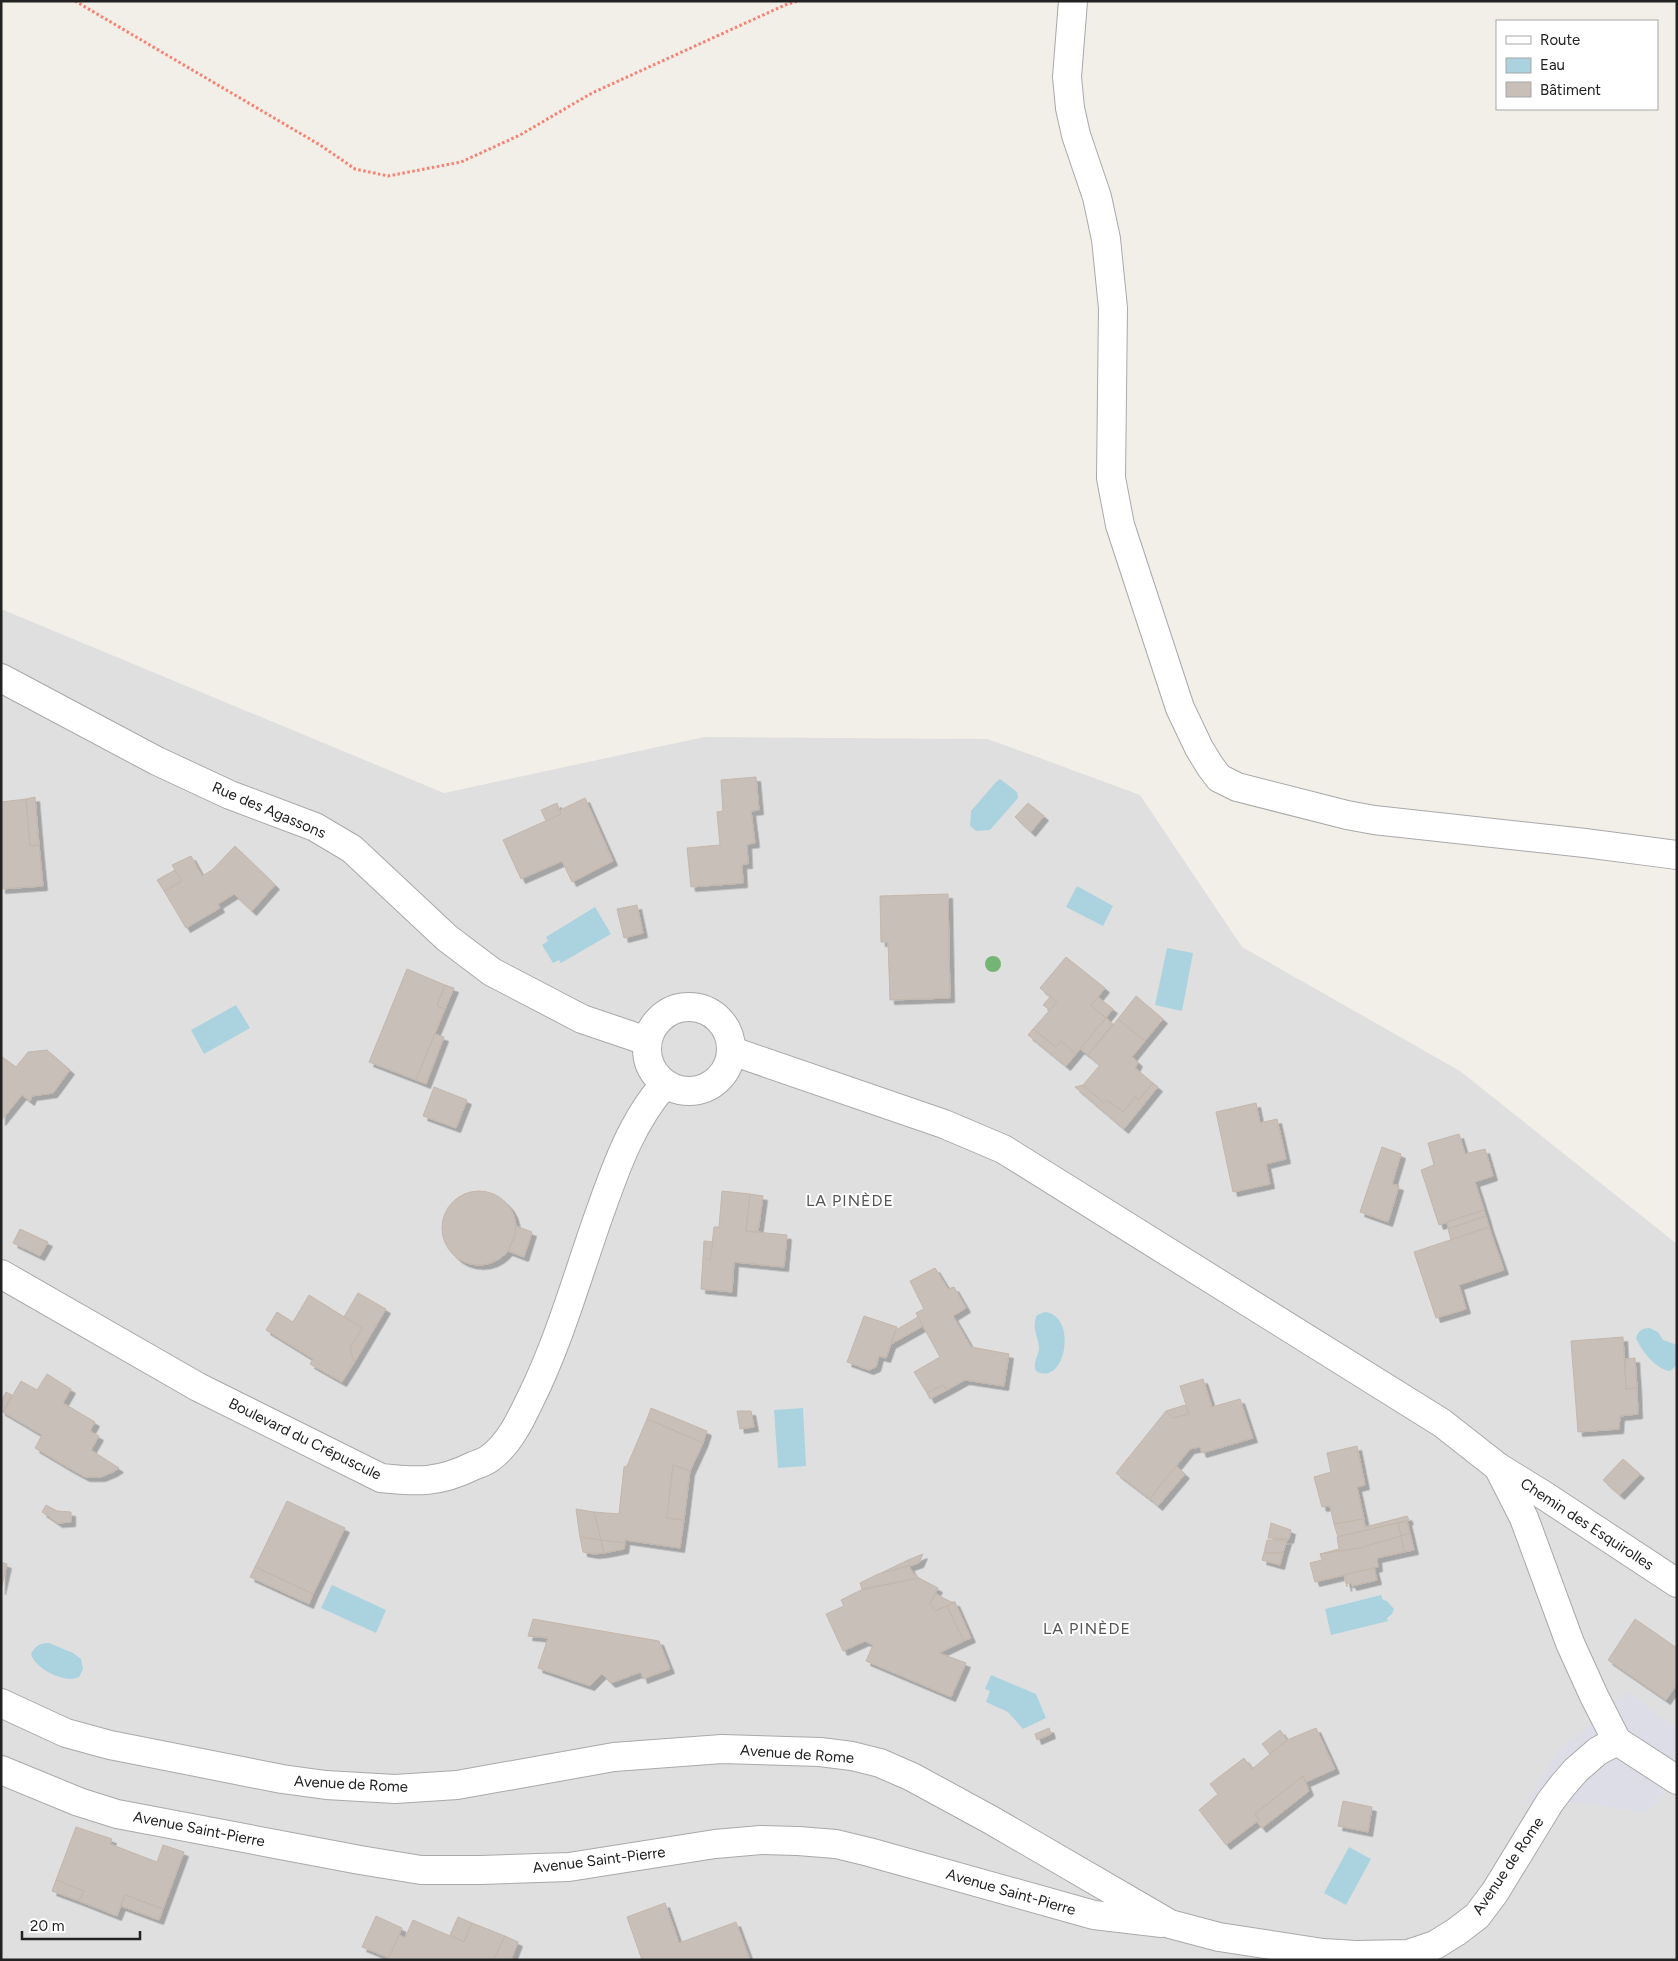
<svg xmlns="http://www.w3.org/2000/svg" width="1678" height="1961" viewBox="0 0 1678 1961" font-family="Figtree,sans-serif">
	<defs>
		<filter id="shadow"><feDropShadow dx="4.5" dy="4.5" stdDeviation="0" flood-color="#0004"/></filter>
	</defs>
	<rect width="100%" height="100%" fill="#f2efe9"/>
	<!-- residential -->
	<path fill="#e0dfdf" d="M1 609 444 793 704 737 988 739 1140 795 1242 947 1460 1071 1677 1244V1960H1Z"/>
	<!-- plaza -->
	<path fill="#dddde8" d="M1628 1692 1677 1729V1781L1646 1813 1582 1803 1526 1802 1559 1750Z"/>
	<!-- water -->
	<g fill="#aad3df">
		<path d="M1000 779 1017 792 1018 798 990 830 976 831 970 826 971 811 997 781Z"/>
		<path d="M1077 886 1113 906 1103 926 1066 907Z"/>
		<path d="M595 907 611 934 561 963 559 960 553 963 542 945 548 941 546 937Z"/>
		<path d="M1167 948 1193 953 1182 1011 1155 1005Z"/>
		<path d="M236 1005 250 1028 204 1054 191 1030Z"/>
		<path d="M1045 1312C1078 1315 1066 1388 1036 1371 1032 1362 1039 1356 1039 1347 1038 1335 1031 1328 1037 1315Z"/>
		<path d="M1650 1328 1658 1332 1663 1340 1677 1345V1365L1670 1371C1656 1370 1641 1350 1636 1338 1638 1331 1642 1328 1650 1328Z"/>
		<path d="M803 1408 806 1466 778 1468 774 1410Z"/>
		<path d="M332 1585 386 1610 376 1633 321 1608Z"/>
		<path d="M1381 1595 1383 1600 1387 1601 1394 1609 1392 1614 1387 1618 1388 1621 1331 1635 1325 1609Z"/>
		<path d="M49 1643 73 1653 81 1659 83 1669 79 1677C65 1684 35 1669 31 1654 35 1646 40 1643 49 1643Z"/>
		<path d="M991 1675 1036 1694 1046 1718 1023 1729 1008 1712 986 1702 990 1691 985 1689Z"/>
		<path d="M1349 1847 1371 1859 1346 1905 1324 1893Z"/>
	</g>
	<!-- building -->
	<g fill="#c7bfb8" stroke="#c4b6ab" filter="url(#shadow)">
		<path d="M756 777 759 810 751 811 755 843 747 844 748 864H742L743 883 691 887 687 848 720 845 717 812 723 811 721 780Z"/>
		<path d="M35 797 39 845 30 846 26 799Z"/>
		<path d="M585 798 613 861 572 882 562 861 521 879 503 840 561 814 560 810Z"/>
		<path d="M26 799 30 846 39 845 43 886 1 889V802Z"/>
		<path d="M557 803 561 814 546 821 541 810Z"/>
		<path d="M1028 803 1044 816 1031 832 1015 817Z"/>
		<path d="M235 846 275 885 252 911 234 894 218 904 220 908 186 928 164 891 182 881 172 865 191 856 202 876 212 870Z"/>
		<path d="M175 870 182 881 164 891 157 880Z"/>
		<path d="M948 894 950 998 890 1000 888 942H881L880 896Z"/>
		<path d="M637 905 643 933 624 938 617 909Z"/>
		<path d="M1066 957 1105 988 1091 1006 1106 1018 1076 1054 1061 1041 1056 1047 1033 1029 1057 1002 1040 988Z"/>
		<path d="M407 969 445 985 437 1006 445 1009 416 1080 369 1062Z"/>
		<path d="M445 985 454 988 445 1009 437 1006Z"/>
		<path d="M1136 996 1163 1019 1145 1041 1118 1019Z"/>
		<path d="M1050 997 1057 1002 1050 1010 1043 1005Z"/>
		<path d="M1098 997 1113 1009 1106 1018 1091 1006Z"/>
		<path d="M1106 1018 1113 1024 1088 1055 1080 1049Z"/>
		<path d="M1118 1019 1145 1041 1132 1057 1138 1062 1135 1068 1153 1083 1139 1100 1135 1097 1123 1112 1107 1100 1104 1103 1083 1085 1100 1065 1088 1055Z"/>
		<path d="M1033 1029 1056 1047 1061 1041 1076 1054 1066 1066 1028 1035Z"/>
		<path d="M435 1034 444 1037 426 1084 416 1080Z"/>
		<path d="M47 1050 70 1070 53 1093 32 1096 30 1101 22 1095 1 1121V1056L16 1067 28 1052Z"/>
		<path d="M1153 1083 1158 1087 1124 1129 1075 1087 1083 1085 1104 1103 1107 1100 1123 1112 1135 1097 1139 1100Z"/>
		<path d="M434 1087 467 1100 456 1128 423 1116Z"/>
		<path d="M1256 1103 1260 1123 1277 1119 1286 1159 1266 1164 1270 1184 1233 1192 1216 1112Z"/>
		<path d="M1459 1134 1465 1154 1485 1149 1493 1176 1475 1182 1484 1210 1439 1225 1421 1170 1434 1165 1428 1143Z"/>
		<path d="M1382 1147 1401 1154 1392 1184 1399 1186 1388 1222 1360 1212Z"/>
		<path d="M722 1191 750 1194 746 1231 787 1235 784 1267 734 1262 732 1292 701 1289 703 1258 710 1260 714 1227H719Z"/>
		<circle cx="479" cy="1228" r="37"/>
		<path d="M750 1194 763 1196 758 1232 746 1231Z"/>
		<path d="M1484 1210 1486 1216 1448 1229 1447 1222Z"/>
		<path d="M1486 1216 1489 1227 1451 1240 1448 1229Z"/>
		<path d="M516 1226 532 1232 524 1257 508 1251 515 1235Z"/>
		<path d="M1489 1227 1504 1270 1459 1285 1466 1309 1436 1318 1414 1252Z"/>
		<path d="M20 1229 48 1242 40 1256 13 1243Z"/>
		<path d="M704 1241 713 1242 710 1260 703 1258Z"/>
		<path d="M935 1268 948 1289 954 1287 966 1308 953 1316 971 1347 1009 1354 1004 1386 965 1380 947 1390 943 1385 927 1393 914 1372 940 1357 918 1317 916 1313 924 1309 910 1281Z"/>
		<path d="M358 1293 386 1309 354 1363 350 1348 362 1328 344 1317Z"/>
		<path d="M309 1295 362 1328 350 1348 354 1363 342 1382 310 1364 313 1359 266 1330 277 1312 293 1322Z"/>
		<path d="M864 1316 897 1327 886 1358 879 1356 876 1367 869 1370 847 1362Z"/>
		<path d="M918 1317 923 1326 891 1344 896 1330Z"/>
		<path d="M1623 1337 1626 1389 1637 1388 1638 1414 1620 1416 1619 1429 1578 1432 1571 1341Z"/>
		<path d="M1635 1358 1637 1388 1626 1389 1625 1359Z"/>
		<path d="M47 1374 71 1389 63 1403 95 1422 90 1431 99 1436 91 1450 119 1468 113 1472 101 1477H85L67 1467 35 1448 42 1435 3 1412 21 1381 37 1390Z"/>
		<path d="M1203 1379 1212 1407 1240 1399 1253 1438 1202 1453 1200 1447 1190 1449 1150 1499 1116 1473 1166 1411 1173 1418 1189 1414 1180 1386Z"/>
		<path d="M943 1385 947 1390 930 1399 927 1393Z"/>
		<path d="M6 1392 12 1395 3 1412 1 1411V1401Z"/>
		<path d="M1185 1405 1189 1414 1173 1418 1166 1411Z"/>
		<path d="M651 1408 707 1431 703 1443 647 1419Z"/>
		<path d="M737 1411H751L754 1427 740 1429Z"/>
		<path d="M647 1419 703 1443 690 1471 673 1465 667 1518 684 1520 680 1548 625 1540V1543L601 1540 594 1512 619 1514 624 1467 627 1466Z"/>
		<path d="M1357 1446 1365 1485 1357 1487 1364 1519 1334 1524 1330 1506 1322 1507 1314 1477 1331 1472 1327 1453Z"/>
		<path d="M1623 1459 1640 1474 1620 1495 1603 1480Z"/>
		<path d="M673 1465 690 1471 684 1520 667 1518Z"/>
		<path d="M1176 1466 1185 1474 1158 1506 1150 1499Z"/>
		<path d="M287 1501 345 1528 313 1594 255 1567Z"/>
		<path d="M46 1505 57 1511 71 1512V1522L58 1523 42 1512Z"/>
		<path d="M576 1509 594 1512 601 1540 580 1537Z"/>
		<path d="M1407 1516 1409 1520 1338 1537 1334 1524 1364 1519 1365 1527Z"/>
		<path d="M1407 1521 1410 1533 1401 1536 1398 1523Z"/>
		<path d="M1271 1523 1291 1530 1289 1539 1268 1538Z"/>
		<path d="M1398 1523 1401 1536 1360 1548 1320 1554 1339 1549 1337 1537Z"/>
		<path d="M1410 1533 1414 1550 1404 1552 1401 1536Z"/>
		<path d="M1401 1536 1404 1552 1377 1558 1378 1567 1315 1582 1310 1563 1322 1560 1320 1554 1360 1548Z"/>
		<path d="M580 1537 601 1540 604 1553 594 1554 583 1552Z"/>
		<path d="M601 1540 625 1543 624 1549 604 1553Z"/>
		<path d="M1267 1540H1287L1283 1553H1264Z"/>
		<path d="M1264 1553H1283L1280 1565 1262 1560Z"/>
		<path d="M923 1554 919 1563 910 1566 908 1560Z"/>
		<path d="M908 1560 910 1566 881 1573Z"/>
		<path d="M1 1562 7 1564 1 1590Z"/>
		<path d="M909 1566 913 1573 919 1578 862 1589 860 1583 878 1574Z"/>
		<path d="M255 1567 313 1594 309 1604 250 1577Z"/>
		<path d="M1374 1568 1377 1580 1352 1586 1351 1583H1347V1587L1344 1575Z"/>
		<path d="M919 1578 938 1588 930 1603 935 1611 947 1606 964 1641 939 1653 966 1663 951 1697 866 1661 873 1645 865 1641 843 1651 826 1614 844 1606 841 1600 861 1590Z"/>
		<path d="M936 1594 951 1602H955L935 1611 930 1603Z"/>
		<path d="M955 1602 971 1638 964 1641 947 1606Z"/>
		<path d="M533 1619 659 1641 670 1669 643 1679 641 1672 611 1683 602 1674 590 1686 538 1668 548 1638 528 1636Z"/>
		<path d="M1635 1619 1677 1648V1684L1666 1700 1608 1660Z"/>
		<path d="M1049 1728 1051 1734 1037 1740 1035 1734Z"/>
		<path d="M1316 1728 1335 1769 1306 1782 1303 1776 1255 1814 1259 1820 1226 1845 1199 1810 1218 1794 1210 1784 1244 1758 1252 1769 1287 1740Z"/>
		<path d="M1280 1730 1287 1740 1270 1754 1262 1744Z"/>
		<path d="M1303 1776 1309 1791 1262 1828 1257 1822 1259 1820 1255 1814Z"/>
		<path d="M1343 1801 1372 1807 1368 1832 1338 1826Z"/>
		<path d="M76 1827 112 1839 110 1844 157 1862 163 1845 184 1852 163 1909 125 1895 117 1916 79 1901 84 1891 56 1880Z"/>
		<path d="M56 1880 84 1891 79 1901 52 1891Z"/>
		<path d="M125 1895 163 1909 159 1920 121 1906Z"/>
		<path d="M665 1903 679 1943 736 1922 750 1960H642L627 1917Z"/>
		<path d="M376 1916 402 1928 389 1958 362 1947Z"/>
		<path d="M458 1917 472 1923 464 1942 450 1935Z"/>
		<path d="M413 1920 464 1942 472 1923 505 1936 494 1960H394L389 1958 399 1935 405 1938Z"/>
		<path d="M505 1936 518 1942 511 1960H494Z"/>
	</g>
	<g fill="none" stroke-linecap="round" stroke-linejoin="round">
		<defs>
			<g id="minor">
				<path d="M1073 1 1067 77 1070 108 1076 135 1097 197 1106 239 1113 308 1111 478 1120 525 1180 708 1199 748 1210 766 1219 778 1237 787 1347 815 1374 820 1585 843 1677 855"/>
				<path d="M1 678 157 761 230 795 315 827 352 849 447 938 492 972 582 1019 647 1041"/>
				<circle cx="689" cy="1049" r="42"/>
				<path d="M732 1051 944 1124 1003 1149 1442 1423 1498 1467 1524 1518 1570 1643 1594 1696 1617 1741 1677 1780"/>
				<path d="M1 1274 198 1387 381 1478C417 1482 439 1483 473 1466 478 1464 485 1462 490 1458 509 1444 520 1421 530 1400 559 1342 577 1277 599 1215 615 1170 632 1120 665 1084"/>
				<path d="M1498 1467 1545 1496 1677 1583"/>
				<path d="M1 1703 66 1733 110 1745 282 1779 326 1785 395 1789 457 1785 614 1757 722 1749 820 1752 852 1756 880 1763 912 1777 991 1820 1170 1924 1219 1937 1323 1953 1356 1955 1408 1954 1435 1945 1456 1932 1477 1916 1495 1892 1550 1802 1563 1785 1576 1770 1598 1751 1617 1741"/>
				<path d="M1 1770 79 1802 117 1814 360 1860 421 1870H481L569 1867 715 1844 761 1840 798 1841 836 1844 869 1852 1094 1915 1162 1923"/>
			</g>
		</defs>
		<!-- minor casing -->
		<use href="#minor" stroke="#a9a9a9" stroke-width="30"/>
		<!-- path -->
		<path stroke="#fa8072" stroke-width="3" stroke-dasharray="2.5 2.5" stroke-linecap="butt" d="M75 1 320 145 355 169 388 176 461 162 520 135 592 93 785 5 798 1"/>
		<!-- minor -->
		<use href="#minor" stroke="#fff" stroke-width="28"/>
	</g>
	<!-- trees -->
	<circle fill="#74b475" cx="993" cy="964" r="8"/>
	<g text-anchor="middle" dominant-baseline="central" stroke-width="4" stroke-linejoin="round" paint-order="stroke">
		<!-- street labels -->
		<g font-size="15" fill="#222" stroke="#fff">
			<text transform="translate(269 810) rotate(23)">Rue des Agassons</text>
			<text transform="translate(305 1439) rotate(26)">Boulevard du Crépuscule</text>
			<text transform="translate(1587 1524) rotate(33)">Chemin des Esquirolles</text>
			<text transform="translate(797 1754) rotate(4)">Avenue de Rome</text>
			<text transform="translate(351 1784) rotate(3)">Avenue de Rome</text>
			<text transform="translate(199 1829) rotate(11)">Avenue Saint-Pierre</text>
			<text transform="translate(599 1860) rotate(-7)">Avenue Saint-Pierre</text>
			<text transform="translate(1508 1866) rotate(-56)">Avenue de Rome</text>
			<text transform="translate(1011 1892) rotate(16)">Avenue Saint-Pierre</text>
		</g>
		<!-- neighbourhood labels -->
		<g font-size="16" letter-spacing="1" fill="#555" stroke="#fff">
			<text x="850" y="1200">LA PINÈDE</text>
			<text x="1087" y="1628">LA PINÈDE</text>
		</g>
	</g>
	<!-- border -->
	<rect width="1678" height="1961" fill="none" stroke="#222222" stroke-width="5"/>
	<!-- legend -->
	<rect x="1496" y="20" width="162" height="90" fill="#ffffff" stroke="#a7a7a7"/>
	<rect x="1506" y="36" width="25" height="8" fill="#ffffff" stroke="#a7a7a7"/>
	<text x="1540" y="45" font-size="15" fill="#222222">Route</text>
	<rect x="1506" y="58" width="25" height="15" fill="#aad3df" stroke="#a7a7a7"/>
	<text x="1540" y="70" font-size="15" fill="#222222">Eau</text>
	<rect x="1506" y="82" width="25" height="15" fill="#c7bfb8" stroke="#a7a7a7"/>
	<text x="1540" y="95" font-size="15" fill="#222222">Bâtiment</text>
	<!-- scale -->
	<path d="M22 1931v8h118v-8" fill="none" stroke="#222222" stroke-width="2.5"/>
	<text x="30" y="1931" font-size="15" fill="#222222" stroke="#ffffff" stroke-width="4" paint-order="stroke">20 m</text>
</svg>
